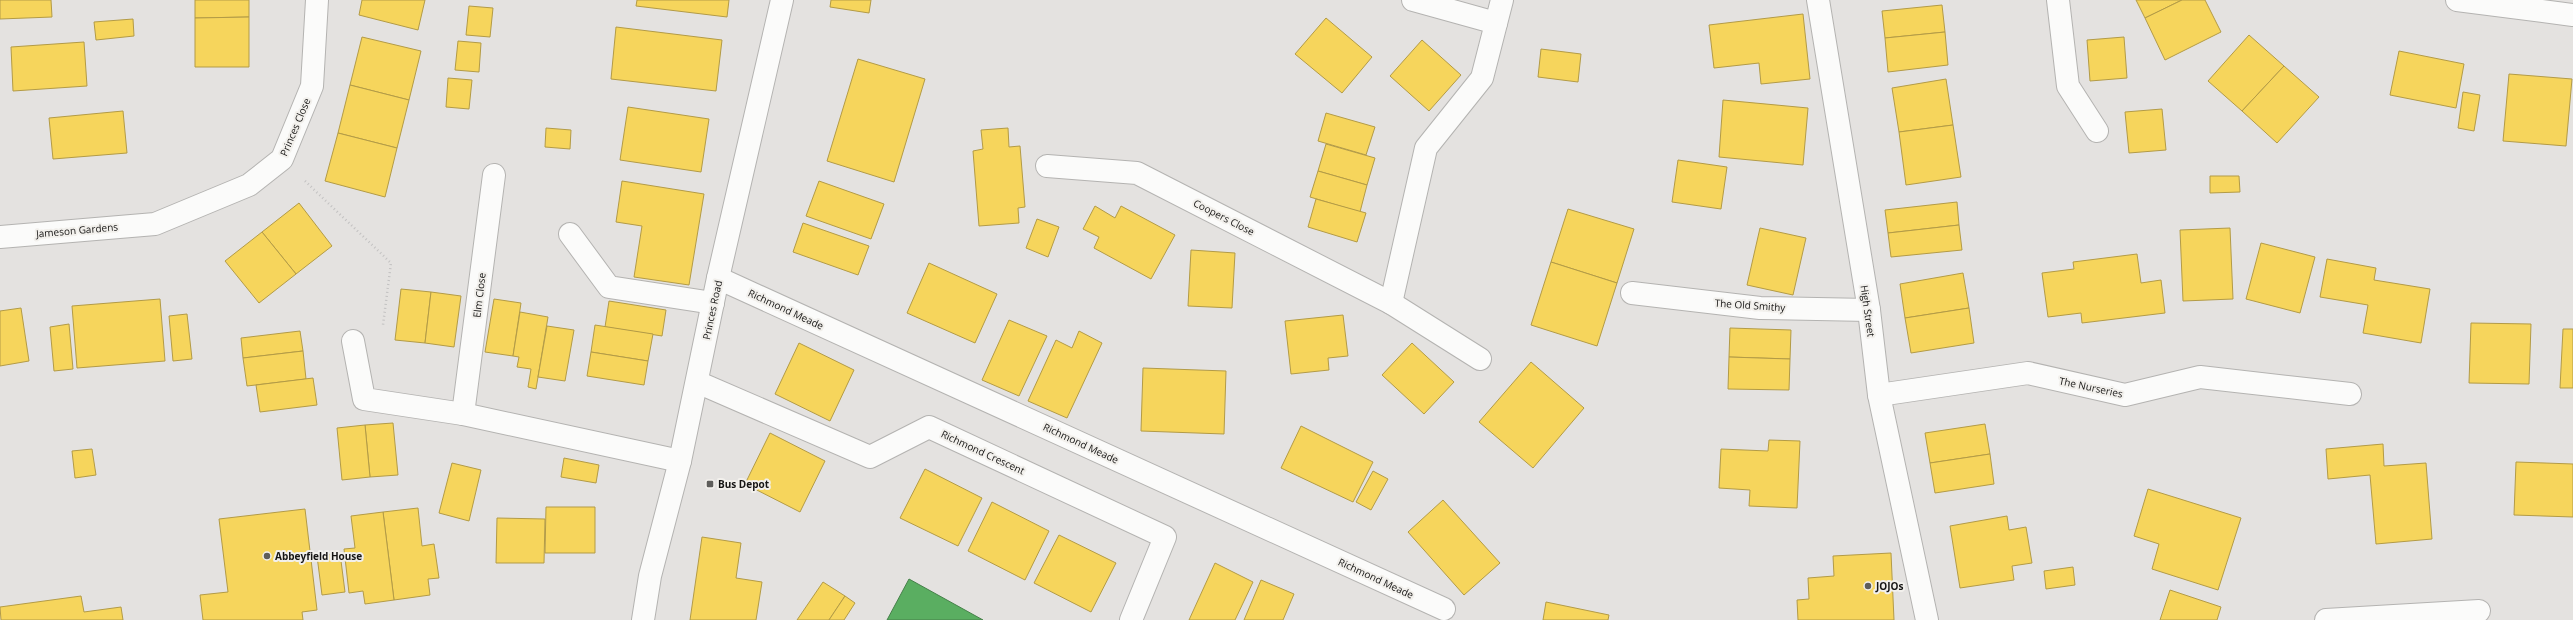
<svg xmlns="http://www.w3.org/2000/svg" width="2573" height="620" viewBox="0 0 2573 620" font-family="'Open Sans',sans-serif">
	<rect width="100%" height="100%" fill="#e4e2e0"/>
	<!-- homes -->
	<g fill="#f6d55c" stroke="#b39b46">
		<path d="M0 0H51L52 17 0 19Z"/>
		<path d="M195 0H249V17L195 18Z"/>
		<path d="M362 0H425L418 30 359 15Z"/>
		<path d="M637 0H729L727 17 636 6Z"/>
		<path d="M831 0H871L869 13 830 7Z"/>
		<path d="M2136 0H2182L2145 18Z"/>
		<path d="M2182 0H2205L2221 32 2165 60 2145 18Z"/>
		<path d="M1942 5 1945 32 1885 38 1882 11Z"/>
		<path d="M469 6 493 8 490 37 466 35Z"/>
		<path d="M1803 14 1810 79 1761 84 1759 63 1714 68 1709 25Z"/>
		<path d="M249 17V67H195V18Z"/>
		<path d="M1326 18 1372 57 1342 93 1295 54Z"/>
		<path d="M133 19 134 36 96 40 94 22Z"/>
		<path d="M616 27 722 40 716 91 611 79Z"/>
		<path d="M1945 32 1948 65 1888 72 1885 38Z"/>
		<path d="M2249 35 2284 66 2242 111 2208 81Z"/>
		<path d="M362 37 421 51 409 100 350 85Z"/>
		<path d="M2124 37 2127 78 2090 81 2087 40Z"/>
		<path d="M1422 40 1461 75 1429 111 1390 76Z"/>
		<path d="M458 41 481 43 479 72 455 70Z"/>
		<path d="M84 42 87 86 13 91 11 47Z"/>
		<path d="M1541 49 1581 54 1578 82 1538 77Z"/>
		<path d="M2399 51 2464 64 2456 108 2390 95Z"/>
		<path d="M858 59 925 79 894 182 827 161Z"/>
		<path d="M2284 66 2319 97 2277 143 2242 111Z"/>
		<path d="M2509 74 2572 79 2566 146 2503 141Z"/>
		<path d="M448 78 472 80 469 109 446 107Z"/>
		<path d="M1946 79 1953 125 1899 132 1892 88Z"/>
		<path d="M350 85 409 100 397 148 338 133Z"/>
		<path d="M2463 92 2480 95 2474 131 2458 128Z"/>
		<path d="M1723 100 1808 108 1803 165 1719 157Z"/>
		<path d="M628 107 709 119 701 172 620 160Z"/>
		<path d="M2162 109 2166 150 2129 153 2125 112Z"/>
		<path d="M123 111 127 153 53 159 49 118Z"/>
		<path d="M1326 113 1375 127 1366 155 1318 141Z"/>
		<path d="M1953 125 1961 177 1906 185 1899 132Z"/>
		<path d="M546 128 571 130 570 149 545 147Z"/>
		<path d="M1008 128 1009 147 1020 146 1025 207 1018 208 1019 223 979 226 973 151 983 149 981 130Z"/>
		<path d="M338 133 397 148 385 197 325 181Z"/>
		<path d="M1326 144 1375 158 1367 185 1318 171Z"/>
		<path d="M1678 160 1727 167 1721 209 1672 202Z"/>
		<path d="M1318 171 1367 185 1360 212 1310 197Z"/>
		<path d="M2210 176H2239L2240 192 2210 193Z"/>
		<path d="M622 181 704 194 689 285 634 277 642 226 616 222Z"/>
		<path d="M819 181 884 204 871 239 806 216Z"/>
		<path d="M1316 199 1366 213 1357 242 1308 227Z"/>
		<path d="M1957 202 1959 225 1888 233 1885 210Z"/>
		<path d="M299 203 332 246 296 274 262 232Z"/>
		<path d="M1095 206 1115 218 1121 206 1175 235 1151 279 1094 248 1099 237 1083 229Z"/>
		<path d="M1568 209 1634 229 1617 283 1551 262Z"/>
		<path d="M1037 219 1059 227 1048 257 1026 248Z"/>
		<path d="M803 223 869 246 858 275 793 252Z"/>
		<path d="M1959 225 1962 250 1891 257 1888 233Z"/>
		<path d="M1760 228 1806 238 1793 295 1747 285Z"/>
		<path d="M2230 228 2233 299 2183 301 2180 230Z"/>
		<path d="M262 232 296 274 259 303 225 261Z"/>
		<path d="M2261 243 2315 257 2300 313 2246 299Z"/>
		<path d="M1191 250 1235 253 1232 308 1188 306Z"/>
		<path d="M2137 254 2141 283 2161 280 2165 313 2082 323 2081 313 2048 317 2042 273 2074 269 2073 262Z"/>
		<path d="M2327 259 2376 268 2374 280 2430 289 2421 343 2363 333 2368 305 2320 297Z"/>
		<path d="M1551 262 1617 283 1597 346 1531 325Z"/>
		<path d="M929 263 997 294 975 343 907 313Z"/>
		<path d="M1963 273 1969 308 1905 318 1900 284Z"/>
		<path d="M401 289 431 292 425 343 395 340Z"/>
		<path d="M431 292 461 296 454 347 425 343Z"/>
		<path d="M160 299 165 361 77 368 72 306Z"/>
		<path d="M494 299 521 303 513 356 485 352Z"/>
		<path d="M609 301 666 310 662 336 605 327Z"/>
		<path d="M21 308 29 361 0 366V311Z"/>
		<path d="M1969 308 1974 343 1911 353 1905 318Z"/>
		<path d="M520 312 548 317 536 389 528 387 531 369 517 367 519 357 513 356Z"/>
		<path d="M187 314 192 359 173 361 169 316Z"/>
		<path d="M1343 315 1348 356 1328 358 1329 370 1291 374 1285 321Z"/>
		<path d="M1009 320 1047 336 1019 396 982 380Z"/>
		<path d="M2471 323 2531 324 2529 384 2469 383Z"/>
		<path d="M69 324 73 369 54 371 50 327Z"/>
		<path d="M595 325 653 334 648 361 591 352Z"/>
		<path d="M547 326 574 330 565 381 538 377Z"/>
		<path d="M1730 328 1791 330 1790 359 1729 357Z"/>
		<path d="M2563 329H2573V388H2560Z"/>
		<path d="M300 331 303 351 243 358 241 338Z"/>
		<path d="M1079 331 1102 343 1067 418 1028 401 1056 340 1072 348Z"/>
		<path d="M799 343 854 370 830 421 775 394Z"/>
		<path d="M1412 343 1454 382 1424 414 1382 375Z"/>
		<path d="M303 351 306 379 247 386 243 358Z"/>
		<path d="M591 352 648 361 644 385 587 376Z"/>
		<path d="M1729 357 1790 359 1789 390 1728 389Z"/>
		<path d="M1531 362 1584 408 1533 468 1479 422Z"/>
		<path d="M1143 368 1226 371 1224 434 1141 431Z"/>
		<path d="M313 378 317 405 260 412 256 385Z"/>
		<path d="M393 423 398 475 370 477 365 425Z"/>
		<path d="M1985 424 1990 454 1930 463 1925 433Z"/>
		<path d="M365 425 370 477 342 480 337 428Z"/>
		<path d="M1301 426 1373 462 1353 502 1281 468Z"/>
		<path d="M770 433 825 461 800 512 745 484Z"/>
		<path d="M1769 440 1800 441 1797 508 1749 506 1750 490 1719 488 1721 449 1768 451Z"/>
		<path d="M2383 444 2384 466 2426 463 2432 539 2376 544 2370 475 2328 479 2326 449Z"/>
		<path d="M92 449 96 475 75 478 72 451Z"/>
		<path d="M1990 454 1994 484 1935 493 1930 463Z"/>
		<path d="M564 458 599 465 596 483 561 477Z"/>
		<path d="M2516 462 2573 464V517L2514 515Z"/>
		<path d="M452 463 481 470 469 521 439 513Z"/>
		<path d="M925 469 982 498 958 546 900 518Z"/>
		<path d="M1373 471 1388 479 1371 510 1356 502Z"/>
		<path d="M2148 489 2241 518 2218 590 2152 569 2159 544 2134 536Z"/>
		<path d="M1443 500 1500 563 1464 595 1408 532Z"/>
		<path d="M992 502 1049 531 1025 580 968 551Z"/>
		<path d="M546 507H595V553H545Z"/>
		<path d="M418 508 422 546 434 544 439 578 428 579 430 595 394 600 383 512Z"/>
		<path d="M305 509 317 610 302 612 303 620H203L200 595 228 592 219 519Z"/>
		<path d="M383 512 394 600 365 604 363 591 349 593 344 549 355 548 351 516Z"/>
		<path d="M2007 516 2009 530 2026 527 2032 563 2012 566 2014 580 1960 588 1950 526Z"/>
		<path d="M497 518 545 519 544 563H496Z"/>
		<path d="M1059 535 1116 563 1091 612 1034 583Z"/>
		<path d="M702 537 741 543 736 578 762 582 756 620H690Z"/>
		<path d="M340 553 345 592 322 595 317 556Z"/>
		<path d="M1891 553 1894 620H1798L1797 600 1809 599 1808 578 1834 576 1833 556Z"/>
		<path d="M1215 563 1253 582 1235 620H1189Z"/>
		<path d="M2073 567 2075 585 2046 589 2044 571Z"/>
		<path d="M1261 580 1294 594 1283 620H1244Z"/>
		<path d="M823 582 845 596 829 620H797Z"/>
		<path d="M2170 590 2221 607 2217 620H2160Z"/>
		<path d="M81 596 84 612 121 607 123 620H1L0 607Z"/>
		<path d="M845 596 855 603 844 620H829Z"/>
		<path d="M1546 602 1609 615 1608 620H1543Z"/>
	</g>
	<!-- public -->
	<path fill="#5aae61" stroke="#46804a" d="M909 579 983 620H887Z"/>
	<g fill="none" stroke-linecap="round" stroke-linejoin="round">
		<defs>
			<g id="minor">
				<path d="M1413 0 1496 23"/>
				<path d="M1818 0 1869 310 1879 395 1927 620"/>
				<path d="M2058 0 2068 86 2097 131"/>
				<path d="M2457 0 2573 15"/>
				<path d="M1047 166 1137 173 1391 303 1480 359"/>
				<path d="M570 234 609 287 713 303"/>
				<path d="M0 237 155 224 249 185 282 159 312 86 317 0"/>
				<path d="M718 278 1444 609"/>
				<path d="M1632 293 1760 308 1869 310"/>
				<path d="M1391 303 1426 148 1482 78 1502 0"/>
				<path d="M353 341 364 399 463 414 680 461"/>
				<path d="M697 382 870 457 929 427 1165 537 1131 620"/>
				<path d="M1879 395 2028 373 2125 395 2200 377 2350 394"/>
				<path d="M463 414 494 175"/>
				<path d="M643 620 650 576 680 461 718 278 782 0"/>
				<path d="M2326 620 2479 611"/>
			</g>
		</defs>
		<!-- minor casing -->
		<use href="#minor" stroke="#b4b3b1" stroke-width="24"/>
		<!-- path -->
		<path stroke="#c2c1c1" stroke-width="2.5" stroke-dasharray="1 3" stroke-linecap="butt" d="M305 181 391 263 383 325"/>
		<!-- minor -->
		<use href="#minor" stroke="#fbfbfa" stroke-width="22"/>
	</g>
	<!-- markers -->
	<g fill="#5e5d5b" stroke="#f2f0ec" stroke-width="1.5">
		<rect x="706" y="480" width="8" height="8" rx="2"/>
		<circle cx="267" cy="556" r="4"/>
		<circle cx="1868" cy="586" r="4"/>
	</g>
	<g text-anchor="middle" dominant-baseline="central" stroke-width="4" stroke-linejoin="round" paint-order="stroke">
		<!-- street labels -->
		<g font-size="10" fill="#161514" stroke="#f2f0ec">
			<text transform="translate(295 127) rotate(-67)">Princes Close</text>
			<text transform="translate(1224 217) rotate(27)">Coopers Close</text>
			<text transform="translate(77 230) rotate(-5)">Jameson Gardens</text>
			<text transform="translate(479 295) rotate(-83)">Elm Close</text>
			<text transform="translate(1750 305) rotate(4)">The Old Smithy</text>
			<text transform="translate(786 309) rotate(25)">Richmond Meade</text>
			<text transform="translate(712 310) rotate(-78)">Princes Road</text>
			<text transform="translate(1868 311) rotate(82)">High Street</text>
			<text transform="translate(2091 387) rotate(12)">The Nurseries</text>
			<text transform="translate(1081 443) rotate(25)">Richmond Meade</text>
			<text transform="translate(983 452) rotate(25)">Richmond Crescent</text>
			<text transform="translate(1376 578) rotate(25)">Richmond Meade</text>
		</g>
		<!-- poi labels -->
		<g font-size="10" font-weight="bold" fill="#161514" stroke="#f2f0ec" text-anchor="start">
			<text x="718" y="484">Bus Depot</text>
			<text x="275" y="556">Abbeyfield House</text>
			<text x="1876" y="586">JOJOs</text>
		</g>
	</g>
</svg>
